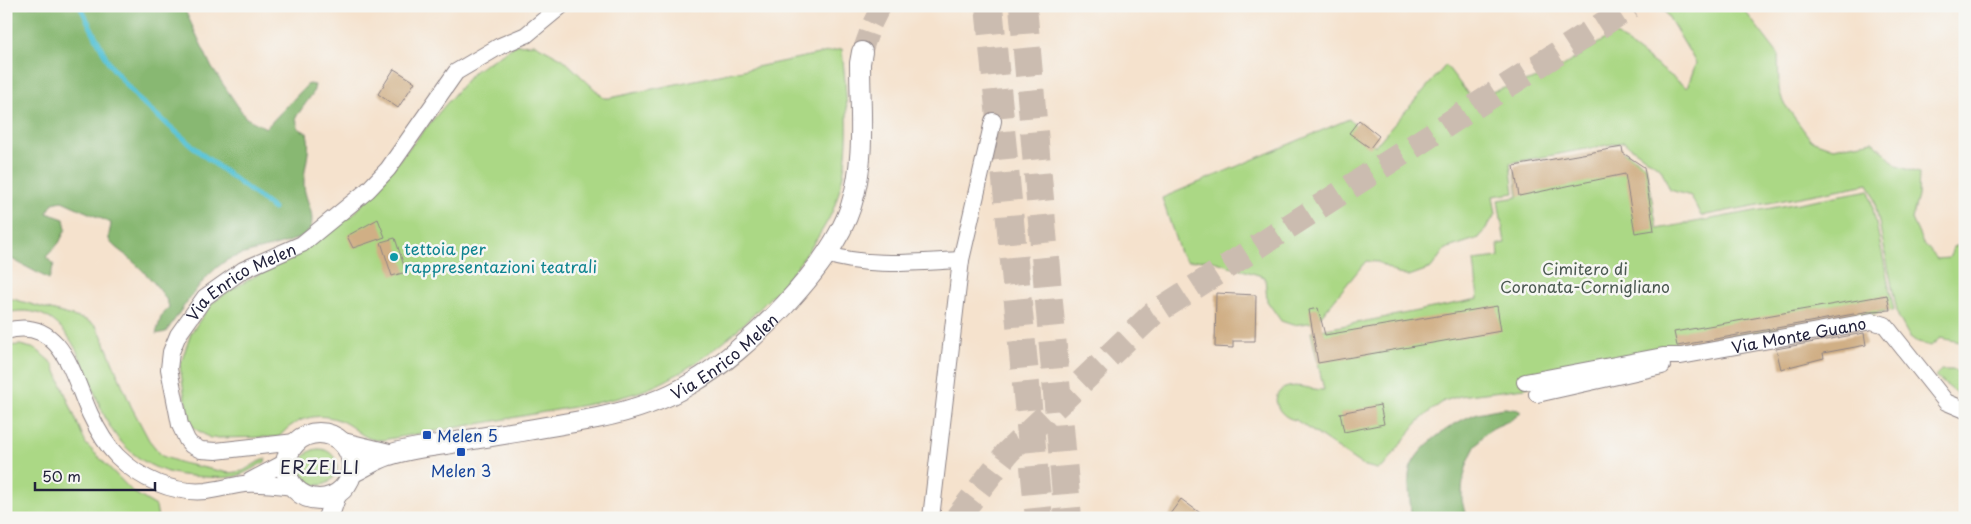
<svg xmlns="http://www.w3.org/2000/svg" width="1971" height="524" viewBox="0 0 1971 524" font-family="'Playpen Sans',sans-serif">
	<rect width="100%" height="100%" fill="#f6f6f2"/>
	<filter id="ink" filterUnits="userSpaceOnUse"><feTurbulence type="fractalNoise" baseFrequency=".02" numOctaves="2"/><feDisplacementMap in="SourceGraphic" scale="10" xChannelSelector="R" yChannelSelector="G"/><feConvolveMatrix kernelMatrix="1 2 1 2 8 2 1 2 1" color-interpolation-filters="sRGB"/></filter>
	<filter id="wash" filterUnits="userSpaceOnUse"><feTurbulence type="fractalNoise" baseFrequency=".0096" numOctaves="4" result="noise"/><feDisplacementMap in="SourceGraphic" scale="20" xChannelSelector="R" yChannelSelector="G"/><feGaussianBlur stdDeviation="1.12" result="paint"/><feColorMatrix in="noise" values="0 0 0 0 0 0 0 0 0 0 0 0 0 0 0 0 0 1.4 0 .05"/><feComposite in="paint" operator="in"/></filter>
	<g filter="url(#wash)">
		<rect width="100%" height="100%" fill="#f5e2cd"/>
		<!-- green -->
		<g fill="#abd885" stroke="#667d60">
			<path d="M1662 6H1741L1778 54 1779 89 1783 102 1811 140 1833 148 1873 141 1897 166 1919 173 1918 196 1912 219 1922 241 1937 259 1949 258 1954 247 1965 242V343L1940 338 1931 346 1918 343 1909 336 1898 316 1873 193 1868 184 1701 216 1691 196 1670 190 1661 169 1624 142 1510 163 1514 193 1493 196 1496 214 1479 238 1445 249 1431 268 1409 276 1398 274 1378 262 1366 261 1316 322 1293 325 1281 321 1267 301 1265 277 1210 260 1187 261 1180 253 1162 198 1349 119 1375 146 1446 65 1471 98 1551 74 1614 33 1687 88 1696 63Z"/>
			<path d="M535 44 563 59 604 98H610L842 49C846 94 852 140 841 184 838 196 834 210 828 220 794 283 710 367 642 391 609 402 573 407 539 413 486 423 434 431 382 440 366 441 360 432 347 424 323 410 296 416 279 437L210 438 194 428 190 420 185 399 180 366 191 333 211 304 226 293 276 264 353 215 473 72 516 45Z"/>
			<path d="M1625 152 1646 166 1657 229 1869 190 1894 310 1593 364 1525 388 1460 396 1444 401 1428 413 1415 425 1389 460 1383 467 1377 469 1362 465 1296 420C1278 418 1268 395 1285 388 1297 383 1312 390 1324 390L1311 332 1478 299 1474 260 1499 257 1498 244 1505 243 1498 200 1518 197 1515 172Z"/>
			<path d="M6 299H13L86 320 95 325 101 334 131 406 149 440 162 456 182 463 229 473 243 471 263 459H266L265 462C256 466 247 473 237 476 223 479 207 477 192 476 161 474 136 461 117 437 84 394 82 296 6 313Z"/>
			<path d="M20 345 36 349 53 364 86 444 133 492 156 506 158 518H6V346Z"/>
			<path d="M1941 370H1953L1965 374V397L1960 396 1935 376Z"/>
			<circle cx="319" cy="467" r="18"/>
		</g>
		<!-- forest -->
		<g fill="#88b872" stroke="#556d56">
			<path d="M6 6H183L212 68 246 118 266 128 308 84 315 85 313 93 296 117 298 128 307 133C312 151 303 168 304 186 305 200 315 212 311 227 306 245 240 250 224 262 200 279 183 308 166 332L156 334 161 317 169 307C167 294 140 267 129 258 124 253 111 246 109 239 108 234 111 228 111 223L62 201 53 203 47 213 64 219 66 229 59 243 46 257 54 264 49 279 6 256Z"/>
			<path d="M1505 408 1520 410V413C1510 424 1494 424 1484 435 1470 450 1462 474 1462 495 1461 503 1466 510 1465 518H1411C1411 504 1408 489 1409 475 1411 449 1455 421 1478 413 1487 411 1496 409 1505 408Z"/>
		</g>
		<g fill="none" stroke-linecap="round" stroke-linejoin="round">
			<!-- stream -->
			<path stroke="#5bc4d7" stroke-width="5" d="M80 6 110 65 139 100 203 155 274 209"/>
		</g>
		<g id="blocks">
			<!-- building -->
			<g fill="#d0af85">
				<path d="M394 69 415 82 398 108 378 94Z"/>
				<path d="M1359 120 1379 136 1370 148 1349 133Z"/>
				<path d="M1622 147 1623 153 1644 167 1654 230 1635 233 1625 174 1519 196 1514 166Z"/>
				<path d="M378 219 385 237 353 248 347 236Z"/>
				<path d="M395 238 406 272 392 276 381 242Z"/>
				<path d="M1216 293 1256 295 1255 341H1233V348L1215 347Z"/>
				<path d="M1887 295 1890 310 1870 311 1677 346 1674 332Z"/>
				<path d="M1497 306 1501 331 1318 363 1309 310 1318 308 1325 335Z"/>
				<path d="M1864 333 1866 345 1823 353 1824 358 1781 369 1776 349Z"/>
				<path d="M1380 405 1384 424 1344 432 1340 413Z"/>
				<path d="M1181 499 1207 518H1167Z"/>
			</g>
		</g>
	</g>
	<g filter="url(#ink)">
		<use href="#blocks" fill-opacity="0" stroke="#8c8284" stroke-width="1"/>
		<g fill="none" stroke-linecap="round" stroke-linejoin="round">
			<!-- tertiary-tunnel -->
			<path stroke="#cbbcb0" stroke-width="20" stroke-dasharray="20 10" stroke-linecap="butt" d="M862 52 872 24 881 6"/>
			<!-- primary-tunnel -->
			<path stroke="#cbbcb0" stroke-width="25" stroke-dasharray="25 12" stroke-linecap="butt" d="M957 518 1008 452 1153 314 1631 6"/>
			<!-- motorway-tunnel -->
			<g stroke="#cbbcb0" stroke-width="28" stroke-dasharray="28 14" stroke-linecap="butt">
				<path d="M989 6 1039 518"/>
				<path d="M1023 6 1068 518"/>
			</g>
			<defs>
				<g id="minor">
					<path d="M826 254C869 268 916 262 961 260"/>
					<path d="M6 331C62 315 73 377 90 414 97 429 105 444 117 456 140 479 173 494 206 491 219 489 231 486 244 484 260 483 277 485 293 487"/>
					<path id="s1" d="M1525 382 1663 356H1681L1872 321 1885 325 1946 402 1965 410"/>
					<path d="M1537 394 1662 366"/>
					<path id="s2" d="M295 442 216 451 201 450 191 445 187 440 180 425 169 369 171 352 178 335 205 297 243 270 302 244 368 190 388 169 456 72 500 46 526 35 561 6"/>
					<path d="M250 481 286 462"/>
					<path d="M931 518 961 260 993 121"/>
				</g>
				<g id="tertiary">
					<circle cx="319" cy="466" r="33"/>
					<path d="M343 443 389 454"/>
					<path id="s3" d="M352 473C364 467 376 459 389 455 409 448 432 446 452 443 501 434 549 427 597 418 631 411 663 401 692 383 746 352 832 266 851 206 866 159 860 111 860 63L862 52"/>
					<path d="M328 518 336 495"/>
				</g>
			</defs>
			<!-- minor casing -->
			<use href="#minor" stroke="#8c8284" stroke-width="18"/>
			<!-- tertiary casing -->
			<use href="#tertiary" stroke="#8c8284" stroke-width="22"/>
			<!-- minor -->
			<use href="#minor" stroke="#fff" stroke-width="16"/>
			<!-- tertiary -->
			<use href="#tertiary" stroke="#fff" stroke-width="20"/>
		</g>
	</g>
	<!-- markers -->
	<circle fill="#0f9aa8" stroke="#f6f6f2" stroke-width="2" cx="394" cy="257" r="5"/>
	<g fill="#1a4fb4" stroke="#f6f6f2" stroke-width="2">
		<rect x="422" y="430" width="10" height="10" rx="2.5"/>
		<rect x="456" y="447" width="10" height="10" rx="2.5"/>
	</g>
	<g text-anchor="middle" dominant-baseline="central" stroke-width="5" stroke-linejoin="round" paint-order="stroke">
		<!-- culture labels -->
		<g font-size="16" fill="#0d838f" stroke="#f6f6f2" text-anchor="start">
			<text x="404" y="248">tettoia per<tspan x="404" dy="18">rappresentazioni teatrali</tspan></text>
		</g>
		<!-- park labels -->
		<g font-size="16" fill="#4b5951" stroke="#f6f6f2">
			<text x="1585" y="268">Cimitero di<tspan x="1585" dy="18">Coronata-Cornigliano</tspan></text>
		</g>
		<!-- street labels -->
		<g font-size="16" fill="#22223b" stroke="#f6f6f2">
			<text stroke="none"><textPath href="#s2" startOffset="306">Via Enrico Melen</textPath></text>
			<text stroke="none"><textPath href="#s1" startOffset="278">Via Monte Guano</textPath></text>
			<text stroke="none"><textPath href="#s3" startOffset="396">Via Enrico Melen</textPath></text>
		</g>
		<!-- transit labels -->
		<g font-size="16" fill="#164399" stroke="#f6f6f2" text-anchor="start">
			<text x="437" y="435">Melen 5</text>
			<text x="461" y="470" text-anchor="middle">Melen 3</text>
		</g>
		<!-- neighbourhood labels -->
		<g font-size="18" letter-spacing="1" fill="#22223b" stroke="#f6f6f2">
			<text x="320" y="466">ERZELLI</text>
		</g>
	</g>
	<!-- margin -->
	<rect width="1971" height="524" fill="none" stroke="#f6f6f2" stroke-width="25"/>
	<!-- scale -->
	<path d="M35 482v8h120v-8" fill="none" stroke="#22223b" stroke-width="2.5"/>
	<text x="42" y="482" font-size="15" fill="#22223b" stroke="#f6f6f2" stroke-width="4" paint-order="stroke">50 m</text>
</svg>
